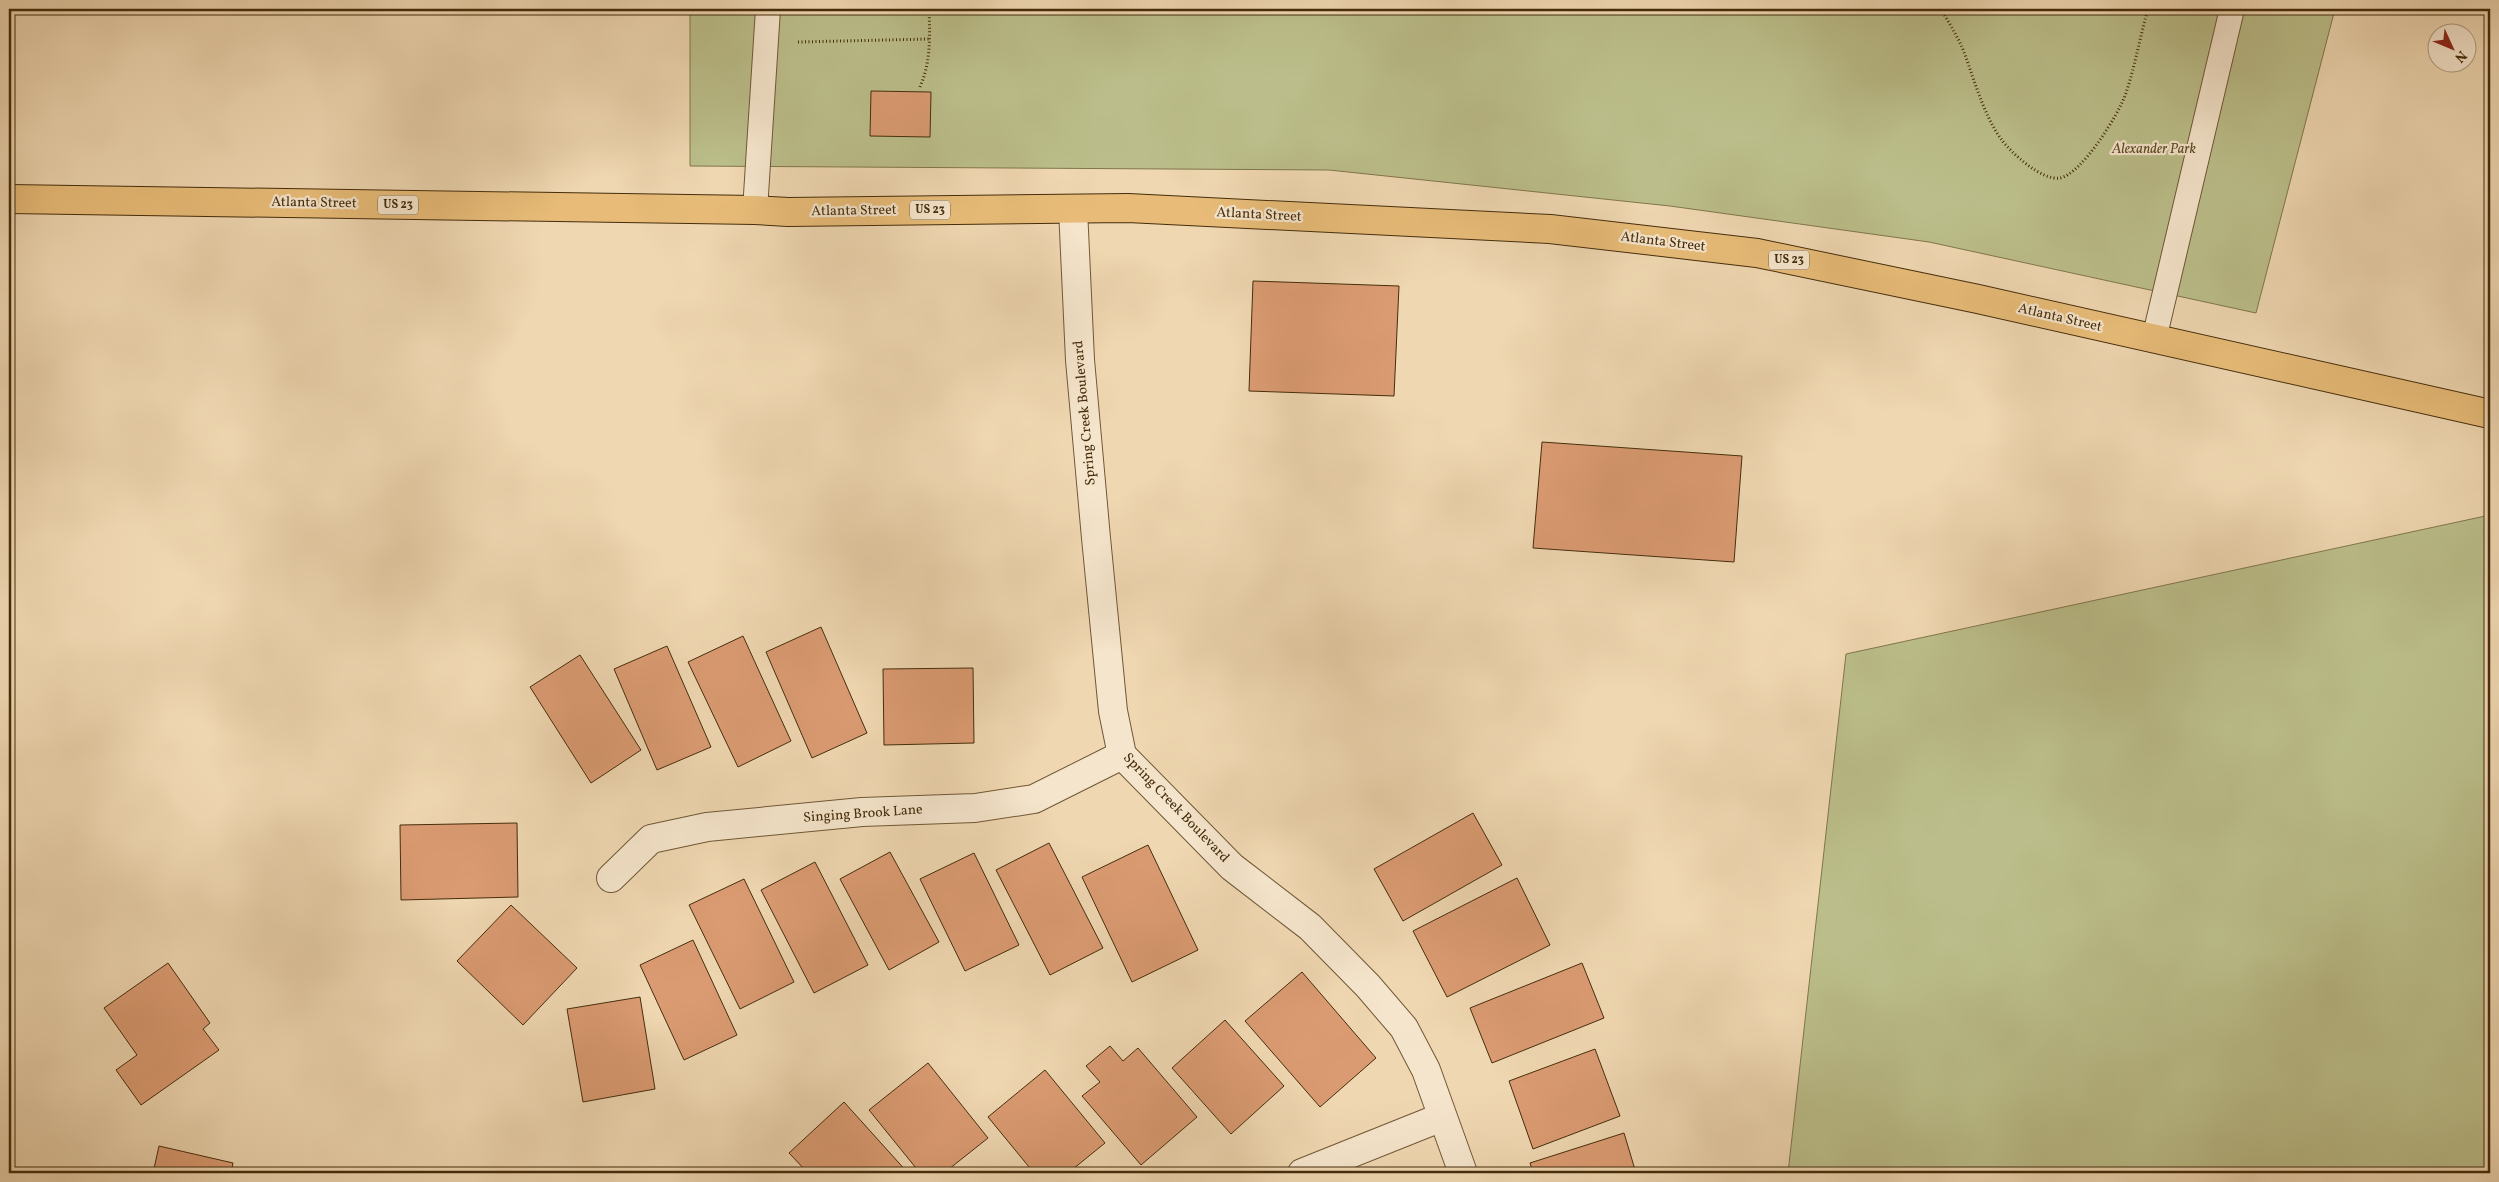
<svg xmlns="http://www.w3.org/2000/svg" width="2499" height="1182" viewBox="0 0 2499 1182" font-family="Vollkorn,serif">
	<rect width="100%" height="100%" fill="#efd7b1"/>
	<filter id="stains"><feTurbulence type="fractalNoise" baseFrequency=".004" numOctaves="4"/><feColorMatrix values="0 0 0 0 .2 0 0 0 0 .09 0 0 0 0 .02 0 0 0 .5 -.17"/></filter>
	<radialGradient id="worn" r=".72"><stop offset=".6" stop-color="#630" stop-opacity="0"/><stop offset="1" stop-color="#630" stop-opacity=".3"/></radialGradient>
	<!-- green -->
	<g fill="#bbbe8a" stroke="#80764b">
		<path d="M690 9H2335L2256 313 1929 242 1670 206 1329 170 690 166Z"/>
		<path d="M2490 515V1173H1788L1846 654Z"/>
	</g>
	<!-- building -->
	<g fill="#db9b72" stroke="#452d0c">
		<path d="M871 91 931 92 930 137 870 136Z"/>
		<path d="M1253 281 1399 286 1394 396 1249 391Z"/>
		<path d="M1542 442 1742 456 1734 562 1533 548Z"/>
		<path d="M821 627 867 733 812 758 766 652Z"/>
		<path d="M743 636 791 741 738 767 688 662Z"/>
		<path d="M667 646 711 747 657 770 614 669Z"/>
		<path d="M580 655 641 750 591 783 530 687Z"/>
		<path d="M973 668 974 743 884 745 883 669Z"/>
		<path d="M1473 813 1502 865 1403 921 1374 869Z"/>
		<path d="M517 823 518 897 401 900 400 825Z"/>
		<path d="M1049 843 1103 948 1050 975 996 870Z"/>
		<path d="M1148 845 1198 950 1132 982 1082 877Z"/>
		<path d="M890 852 939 942 889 970 840 879Z"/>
		<path d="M974 853 1019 945 965 971 920 879Z"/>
		<path d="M815 862 868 965 814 993 761 890Z"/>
		<path d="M1517 878 1550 945 1447 997 1413 931Z"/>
		<path d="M744 879 794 982 740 1009 689 905Z"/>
		<path d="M511 905 577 968 523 1025 457 961Z"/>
		<path d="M693 940 737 1035 684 1060 640 965Z"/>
		<path d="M168 963 210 1023 203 1029 219 1050 141 1105 116 1070 137 1055 104 1008Z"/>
		<path d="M1582 963 1604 1018 1492 1063 1470 1008Z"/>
		<path d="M1302 972 1376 1058 1320 1107 1245 1021Z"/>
		<path d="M640 997 655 1089 583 1102 567 1009Z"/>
		<path d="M1225 1020 1284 1086 1231 1134 1172 1068Z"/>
		<path d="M1110 1046 1123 1061 1138 1048 1197 1117 1141 1165 1082 1096 1100 1082 1086 1066Z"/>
		<path d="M1595 1049 1620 1116 1533 1149 1509 1081Z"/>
		<path d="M928 1063 988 1138 944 1173H920L869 1110Z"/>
		<path d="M1045 1070 1105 1143 1068 1173H1034L988 1117Z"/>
		<path d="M844 1102 908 1173H808L789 1153Z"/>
		<path d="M1624 1133 1636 1173H1533L1530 1163Z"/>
		<path d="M159 1146 233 1163 231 1173H153Z"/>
	</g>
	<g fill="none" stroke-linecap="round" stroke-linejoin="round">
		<defs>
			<g id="lane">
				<path d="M755 210 768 9"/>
				<path d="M2154 339 2232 9"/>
			</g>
			<g id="street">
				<path d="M1073 209 1080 360 1096 538 1113 711 1122 755 1232 867 1310 927 1368 986 1404 1028 1426 1070 1463 1173"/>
				<path d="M611 878 651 839 707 827 862 812 975 808 1034 799 1122 755"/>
				<path d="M1302 1173 1442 1117"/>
			</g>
			<path id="primary" d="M9 199 755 210 788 212 1128 208 1550 229 1757 253 1978 299 2490 414"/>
		</defs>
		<!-- lane casing -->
		<use href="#lane" stroke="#705835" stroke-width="26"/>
		<!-- street casing -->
		<use href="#street" stroke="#705835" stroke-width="30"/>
		<!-- primary casing -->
		<use href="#primary" stroke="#452d0c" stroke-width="30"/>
		<!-- path -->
		<g stroke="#452d0c" stroke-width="3" stroke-dasharray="1 2.5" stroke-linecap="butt">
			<path d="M1941 9C1949 23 1958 37 1964 52 1975 82 1983 113 2001 139 2011 153 2042 181 2060 178 2082 174 2119 114 2126 93 2135 66 2140 37 2148 9"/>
			<path d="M798 42 930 39"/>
			<path d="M920 87C931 62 930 36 929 9"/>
		</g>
		<!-- lane -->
		<use href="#lane" stroke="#f5e5cc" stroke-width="24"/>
		<!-- street -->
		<use href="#street" stroke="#f5e5cc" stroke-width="28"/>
		<!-- primary -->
		<use href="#primary" stroke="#e8bc78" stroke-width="28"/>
	</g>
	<g text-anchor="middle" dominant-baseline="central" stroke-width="4.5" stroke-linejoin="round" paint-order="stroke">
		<!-- shield labels -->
		<g fill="#f5e5cc" stroke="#7a6446" stroke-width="1">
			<rect x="378" y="195.5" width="40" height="19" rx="4"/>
			<rect x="910" y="200.5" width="40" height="19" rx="4"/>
			<rect x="1769" y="250.5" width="40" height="19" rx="4"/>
		</g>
		<g font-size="12" font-weight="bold" fill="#452d0c">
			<text x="398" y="205">US 23</text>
			<text x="930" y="210">US 23</text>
			<text x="1789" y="260">US 23</text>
		</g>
		<!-- park labels -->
		<g font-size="14" font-style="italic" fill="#5d4a25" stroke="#f5e5cc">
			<text x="2154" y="149">Alexander Park</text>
		</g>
		<!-- street labels -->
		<g font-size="14" fill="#452d0c" stroke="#f5e5cc">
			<text transform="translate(314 203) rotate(1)">Atlanta Street</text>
			<text transform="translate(854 211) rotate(-1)">Atlanta Street</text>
			<text transform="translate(1259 215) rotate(3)">Atlanta Street</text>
			<text transform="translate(1663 242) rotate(7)">Atlanta Street</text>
			<text transform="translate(2060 318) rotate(13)">Atlanta Street</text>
			<text transform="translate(1085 413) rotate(-95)">Spring Creek Boulevard</text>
			<text transform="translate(1176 808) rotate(46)">Spring Creek Boulevard</text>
			<text transform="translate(863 814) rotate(-4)">Singing Brook Lane</text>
		</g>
	</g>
	<!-- margin -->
	<rect width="2499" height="1182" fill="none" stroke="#efd7b1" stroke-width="30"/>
	<rect x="10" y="10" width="2479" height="1162" fill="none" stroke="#452d0c" stroke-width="2.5"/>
	<rect x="15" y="15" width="2469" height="1152" fill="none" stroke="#452d0c"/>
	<!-- north arrow -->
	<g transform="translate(2452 48) rotate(134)"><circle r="24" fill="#f5e5cc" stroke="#af9b7f"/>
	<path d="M0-4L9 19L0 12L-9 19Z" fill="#8f2418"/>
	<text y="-8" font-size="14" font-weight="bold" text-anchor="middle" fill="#452d0c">N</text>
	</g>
	<rect width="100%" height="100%" filter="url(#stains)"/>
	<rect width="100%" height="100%" fill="url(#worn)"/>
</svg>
